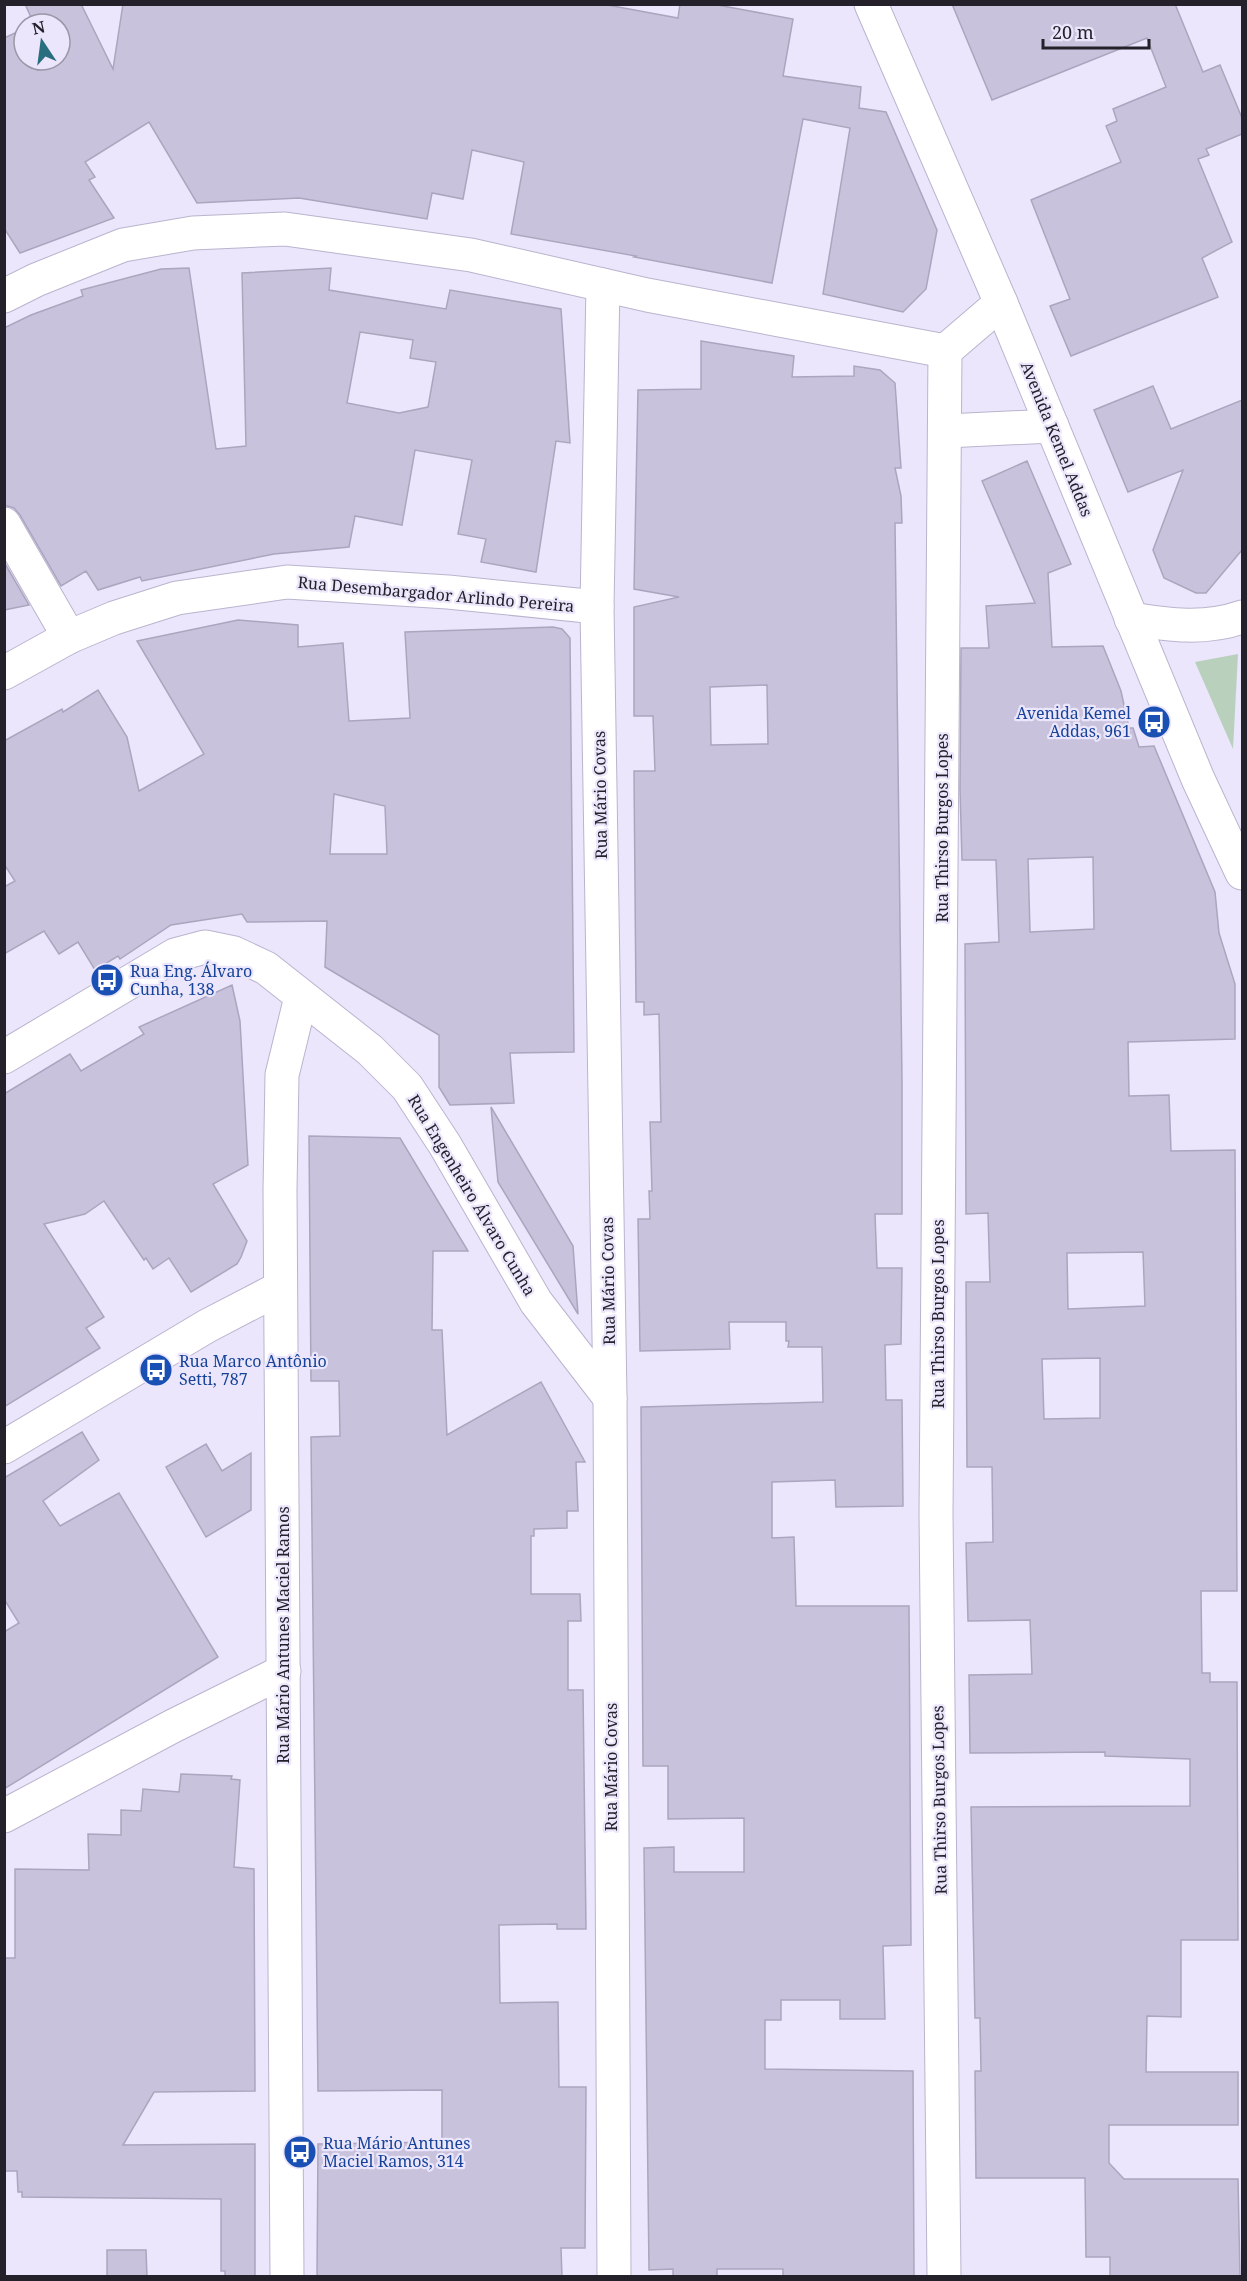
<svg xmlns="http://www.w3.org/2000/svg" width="1247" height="2281" viewBox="0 0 1247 2281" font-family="'Noto Serif',serif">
	<rect width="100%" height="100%" fill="#ebe6fb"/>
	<!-- green -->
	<path fill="#b8d0bc" d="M1238 654 1233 749 1195 662Z"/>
	<!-- building -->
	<g fill="#c9c2dd" stroke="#aca5bf" stroke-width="1.5" fill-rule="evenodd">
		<path d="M25 4H81L113 69 123 4H602L678 18 680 4H712L793 19 783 76 861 87 859 108 886 112 937 230 926 289 903 312 823 294 850 128 803 119 772 283 634 257 636 256 511 234 524 162 472 150 463 199 432 193 427 219 299 198 197 203 149 122 85 162 95 177 89 180 114 218 20 253 4 228V38L24 29V60H60V24H34Z"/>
		<path d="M952 4H1175L1203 72 1220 65 1242 118V134L1206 149 1209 155 1198 159 1232 242 1202 258 1218 297 1071 356 1050 306 1070 299 1031 200 1121 162 1106 126 1117 121 1113 109 1166 87 1147 38 992 100Z"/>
		<path d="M189 268 216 449 246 446 242 273 331 268 329 290 446 309 450 290 561 309 570 443 556 441 536 572 481 562 486 539 458 534 472 460 415 450 402 525 355 516 349 547 274 554 142 581 140 577 98 590 86 571 61 586 20 515 14 508 4 505V328L31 315 83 296 81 290 161 269ZM360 332 413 340 410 358 436 362 428 407 399 413 347 403Z"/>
		<path d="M701 341 794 356 792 377 854 376V366L880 370 895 383 901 468H895L901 496 902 523H895L902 1081V1214H875L877 1268H902L901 1344 885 1345 886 1400H902L903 1506 836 1507 835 1480 772 1482V1538L794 1537 796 1606H909L911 1945 883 1946 885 2019H840V2000H781V2020H765V2069L913 2071 914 2277H783V2269H717V2277H673V2269L649 2270 644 1848 674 1847V1872H744V1818L668 1819V1766H643L641 1407 823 1402 822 1347H788L789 1341H786V1322H729L730 1349 640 1351 638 1219H650L649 1191H652L650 1122H661L659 1014 644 1015V1002H636L634 771H655L653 716H634V607L679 597 634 589 638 390 701 389ZM767 685 768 744 711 745 710 687Z"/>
		<path d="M1153 386 1171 429 1242 400V550L1206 593H1196L1164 578 1153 550 1183 470 1128 492 1094 410Z"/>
		<path d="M1027 461 1071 564 1048 573 1052 647 1103 646 1121 691 1129 728H1133L1139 747 1154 746 1215 892 1219 933 1235 984V1039L1128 1042 1129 1096 1169 1095 1171 1151 1235 1150 1237 1591H1201L1202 1673H1210V1682H1237L1238 1940H1181V2017L1147 2016 1146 2072H1238V2125H1109V2163L1124 2179H1238L1240 2277H1110V2257H1086L1085 2178H976L975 2071H981L980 2018H975L971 1807 1190 1806V1759L1105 1756V1752L970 1753 969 1675 1032 1674 1030 1620 968 1621 966 1543 993 1542 992 1467H967L966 1282H990L988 1213 966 1214 965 944 999 942 996 860H962L960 789 961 648H989L986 606 1035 603 982 481ZM1093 857 1094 929 1030 932 1028 859ZM1143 1252 1145 1306 1068 1309 1067 1253ZM1100 1358V1418L1044 1419 1042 1359Z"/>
		<path d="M4 562 29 605 4 610Z"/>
		<path d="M238 620 298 625V647L343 643 349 721 410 718 405 632 553 627 562 629 570 638 574 1052 510 1053 514 1103 450 1105 439 1087V1035L325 967 327 921 247 922 242 914 171 925 120 959 118 956 95 970 78 942 59 954 44 931 4 954V887L15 881 4 864V741L62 709 63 712 98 690 127 737 139 791 204 754 137 641ZM334 794 385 806 387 854H330Z"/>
		<path d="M232 985 240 1021 248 1165 213 1184 247 1241 241 1257 237 1264 191 1292 169 1258 153 1269 146 1258 144 1260 104 1201 85 1214 44 1224 104 1317 86 1328 100 1348 4 1407V1094L70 1054 81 1071 144 1034 139 1027Z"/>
		<path d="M491 1107 573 1246 578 1314 498 1182Z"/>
		<path d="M309 1136 400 1138 468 1251H433L432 1330H442L447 1435 541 1382 585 1462H576L578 1511H567V1528L534 1529V1536H531V1594H580L581 1621H568V1690H583L586 1929H557V1924L499 1925 500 2003 558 2002 559 2087H586L585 2248H561L562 2277H317L318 2144 442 2142V2090L318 2091 311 1437 340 1436 339 1381H311Z"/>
		<path d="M82 1432 99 1460 43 1501 60 1526 119 1493 218 1657 4 1789V1632L19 1623 4 1599V1478Z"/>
		<path d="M206 1444 222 1471 251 1453V1510L206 1537 166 1467Z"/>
		<path d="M181 1774 232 1776 231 1779 240 1780 234 1867 254 1869 255 2091 154 2092 123 2145 255 2144V2277H225V2271H221V2199L22 2197V2192H18L17 2171H4V1958H15V1869L89 1870 88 1834 121 1835V1810L141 1811 143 1789 179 1792Z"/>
		<path d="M107 2250H146L147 2277H107Z"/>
	</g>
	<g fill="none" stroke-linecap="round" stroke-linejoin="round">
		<defs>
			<g id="street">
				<path d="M603 285 597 607 610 1398 614 2276"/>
				<path d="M4 296 36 280 123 245 193 233 285 229 471 255 647 295 945 351 1001 303"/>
				<path d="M946 431 1052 426"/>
				<path d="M4 524 69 637"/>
				<path d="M1131 619C1169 625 1205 630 1242 617"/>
				<path d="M4 673 69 637 114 618 177 598 287 582 448 592 597 607"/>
				<path d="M4 1057 175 955 205 947 234 953 266 968 370 1050 407 1087 445 1145 536 1302 610 1398"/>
				<path d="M4 1447 207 1326 280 1288"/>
				<path d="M4 1816 173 1726 284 1671"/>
				<path d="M287 2276 280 1190 282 1075 301 997"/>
				<path d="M944 2276 936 1514 945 351"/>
			</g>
			<path id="secondary" d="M871 4 1001 303 1198 779 1242 873"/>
		</defs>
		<!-- street casing -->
		<use href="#street" stroke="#bab4ce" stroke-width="35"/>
		<!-- secondary casing -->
		<use href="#secondary" stroke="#bab4ce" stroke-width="35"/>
		<!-- street -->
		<use href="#street" stroke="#fff" stroke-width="33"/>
		<!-- secondary -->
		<use href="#secondary" stroke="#fff" stroke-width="33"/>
	</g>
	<!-- icons -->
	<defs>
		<symbol id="bus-disc" viewBox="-11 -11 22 22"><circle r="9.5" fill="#1a4fb4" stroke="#ebe6fb"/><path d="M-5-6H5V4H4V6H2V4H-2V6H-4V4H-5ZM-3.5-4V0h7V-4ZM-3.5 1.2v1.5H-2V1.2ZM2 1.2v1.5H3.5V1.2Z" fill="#fff"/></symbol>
	</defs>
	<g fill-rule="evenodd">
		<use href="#bus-disc" x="1135" y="703" width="38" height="38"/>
		<use href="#bus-disc" x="88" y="961" width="38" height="38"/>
		<use href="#bus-disc" x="137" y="1351" width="38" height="38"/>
		<use href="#bus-disc" x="281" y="2133" width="38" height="38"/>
	</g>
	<g text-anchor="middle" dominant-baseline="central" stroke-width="4.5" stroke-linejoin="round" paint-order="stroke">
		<!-- street labels -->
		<g font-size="16" fill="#24212b" stroke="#ebe6fb">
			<text transform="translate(1057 439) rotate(68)">Avenida Kemel Addas</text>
			<text transform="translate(436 594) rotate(5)">Rua Desembargador Arlindo Pereira</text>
			<text transform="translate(600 795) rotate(-91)">Rua Mário Covas</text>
			<text transform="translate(942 828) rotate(-90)">Rua Thirso Burgos Lopes</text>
			<text transform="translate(472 1195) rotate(59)">Rua Engenheiro Álvaro Cunha</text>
			<text transform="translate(608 1281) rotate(-91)">Rua Mário Covas</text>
			<text transform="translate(938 1314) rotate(-90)">Rua Thirso Burgos Lopes</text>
			<text transform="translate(283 1635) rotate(-90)">Rua Mário Antunes Maciel Ramos</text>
			<text transform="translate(611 1767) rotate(-90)">Rua Mário Covas</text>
			<text transform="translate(939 1800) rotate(-91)">Rua Thirso Burgos Lopes</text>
		</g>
		<!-- transit labels -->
		<g font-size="16" fill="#164399" stroke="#ebe6fb" text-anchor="start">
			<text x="1131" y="713" text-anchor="end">Avenida Kemel<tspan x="1131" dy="18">Addas, 961</tspan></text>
			<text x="130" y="971">Rua Eng. Álvaro<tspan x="130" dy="18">Cunha, 138</tspan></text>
			<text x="179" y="1361">Rua Marco Antônio<tspan x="179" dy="18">Setti, 787</tspan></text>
			<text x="323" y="2143">Rua Mário Antunes<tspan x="323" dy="18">Maciel Ramos, 314</tspan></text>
		</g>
	</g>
	<!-- border -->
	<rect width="1247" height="2281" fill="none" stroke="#24212b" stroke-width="12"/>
	<!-- north arrow -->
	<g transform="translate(42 42) rotate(347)"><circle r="28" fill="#ebe6fb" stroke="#9b97a8" stroke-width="1.5"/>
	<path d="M0-4.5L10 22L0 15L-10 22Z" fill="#296e7e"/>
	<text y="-9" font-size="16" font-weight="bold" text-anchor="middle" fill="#24212b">N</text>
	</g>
	<!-- scale -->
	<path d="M1043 39v9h106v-9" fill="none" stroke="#24212b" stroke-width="3"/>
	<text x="1052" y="39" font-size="18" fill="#24212b" stroke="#ebe6fb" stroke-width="4.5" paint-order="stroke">20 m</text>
</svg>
